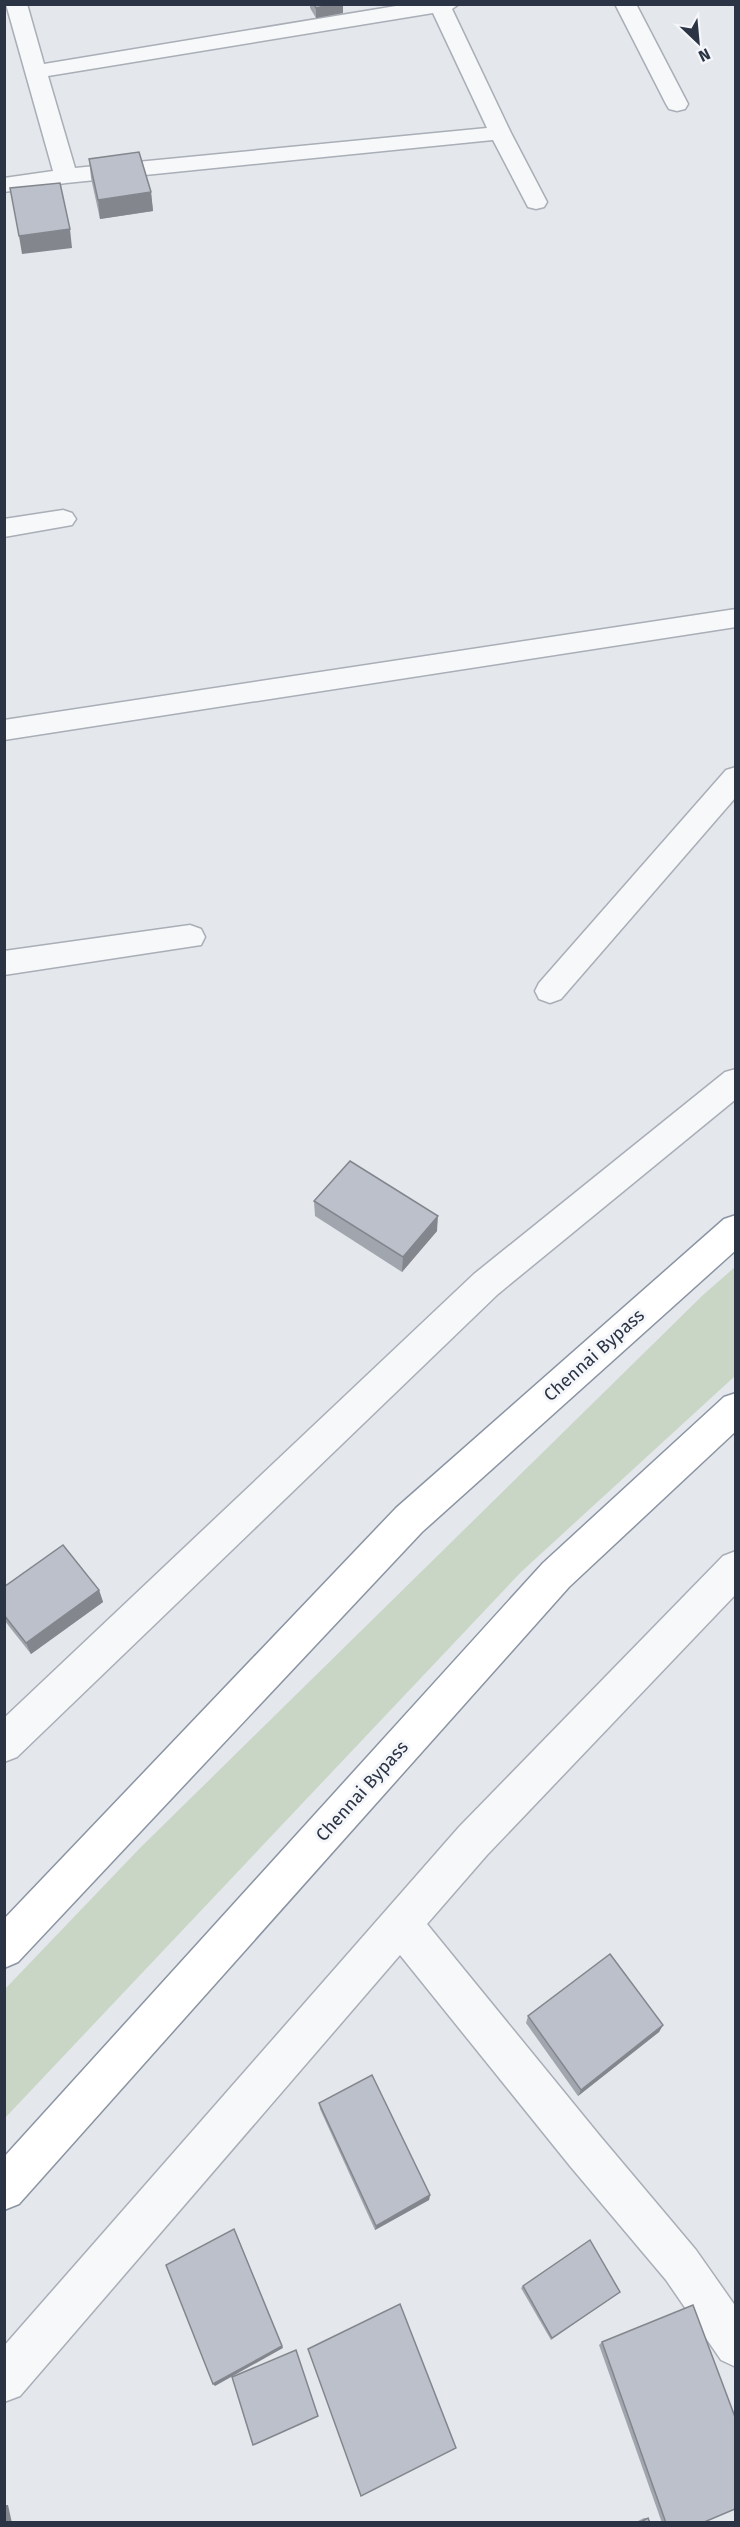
<svg xmlns="http://www.w3.org/2000/svg" width="740" height="2527" viewBox="0 0 740 2527" font-family="'Fira Sans',sans-serif">
	<rect width="100%" height="100%" fill="#e4e7ec"/>
	<!-- green -->
	<path fill="#c9d6c5" d="M735 1267V1376L521 1572 5 2118V1989L140 1848 703 1295Z"/>
	<g fill="none" stroke-linecap="round" stroke-linejoin="round">
		<defs>
			<g id="minor">
				<path d="M6 4H27L44 64 408 4H459L452 9 511 133 547 202 544 207 536 209 528 207 493 140 66 183 4 192V178L53 171ZM433 13 487 128 75 168 48 76Z"/>
				<path d="M615 4H636L688 104 685 109 677 111 669 109 666 104Z"/>
				<path d="M63 510 72 513 76 519 72 525 4 537V519Z"/>
				<path d="M736 609V627L4 740V720Z"/>
				<path d="M736 767V797L561 999 550 1003 539 999 535 991 539 983 726 770Z"/>
				<path d="M190 925 201 929 205 937 201 945 4 975V951Z"/>
				<path d="M736 1069V1099L498 1294 17 1757 4 1762V1718L474 1274 725 1072Z"/>
				<path d="M736 1551V1594L487 1855 427 1924 600 2136 696 2250 736 2307V2367L721 2360 666 2280 570 2166 400 1955 20 2396 4 2402V2346L459 1827 723 1556Z"/>
			</g>
			<g id="highway">
				<path d="M736 1215V1250L422 1532 18 1962 4 1968V1919L396 1508 724 1219Z"/>
				<path d="M736 1393V1431L569 1587 19 2204 4 2210V2157L543 1563 724 1397Z"/>
			</g>
		</defs>
		<!-- minor casing -->
		<use href="#minor" stroke="#a9aeb7" stroke-width="3"/>
		<!-- highway casing -->
		<use href="#highway" stroke="#8b94a3" stroke-width="3"/>
		<!-- minor -->
		<use href="#minor" fill="#f7f8fa" fill-rule="evenodd"/>
		<!-- highway -->
		<use href="#highway" fill="#fff" fill-rule="evenodd"/>
	</g>
	<!-- wall -->
	<g fill="#a1a5ae">
		<path d="M310 4H343V13L316 18 310 8Z"/>
		<path d="M89 159 151 192 153 211 100 219 91 178Z"/>
		<path d="M314 1201 437 1231 402 1272 315 1216Z"/>
		<path d="M4 1587 99 1590 103 1602 31 1654 4 1620Z"/>
		<path d="M528 2016 663 2025 659 2032 578 2096 526 2023Z"/>
		<path d="M319 2103 430 2195 429 2200 375 2230 320 2109Z"/>
		<path d="M523 2286 620 2292 551 2340 521 2288Z"/>
		<path d="M602 2342 702 2523H662L599 2345Z"/>
		<path d="M644 2518H648L650 2523H634Z"/>
	</g>
	<!-- shaded-wall -->
	<g fill="#83868d">
		<path d="M333 4H343V13L316 18V8Z"/>
		<path d="M151 192 153 211 100 219 98 200Z"/>
		<path d="M70 229 72 248 22 254 19 236Z"/>
		<path d="M438 1216 437 1231 402 1272 403 1257Z"/>
		<path d="M99 1590 103 1602 31 1654 26 1643Z"/>
		<path d="M663 2025 659 2032 578 2096 581 2090Z"/>
		<path d="M430 2195 429 2200 375 2230 376 2226Z"/>
		<path d="M236 2233 283 2348 215 2386 213 2384Z"/>
		<path d="M296 2350 318 2416 254 2445H253Z"/>
		<path d="M4 2505H8L12 2523H6L4 2516Z"/>
	</g>
	<!-- building -->
	<g fill="#bbc0ca" stroke="#83868d" stroke-width="1.5">
		<path d="M314 4H333L316 8Z"/>
		<path d="M139 152 151 192 98 200 89 159Z"/>
		<path d="M60 183 70 229 19 236 10 188Z"/>
		<path d="M350 1161 438 1216 403 1257 314 1201Z"/>
		<path d="M63 1545 99 1590 26 1643 4 1615V1587Z"/>
		<path d="M610 1954 663 2025 581 2090 528 2016Z"/>
		<path d="M372 2075 430 2195 376 2226 319 2103Z"/>
		<path d="M234 2229 282 2346 213 2384 166 2265Z"/>
		<path d="M590 2240 620 2292 552 2338 523 2286Z"/>
		<path d="M400 2304 456 2448 361 2496 308 2349Z"/>
		<path d="M693 2305 735 2417V2509L702 2523H666L602 2342Z"/>
		<path d="M296 2350 318 2416 253 2445 232 2377Z"/>
		<path d="M648 2518 650 2523H639Z"/>
	</g>
	<g text-anchor="middle" dominant-baseline="central" stroke-width="6" stroke-linejoin="round" paint-order="stroke">
		<!-- street labels -->
		<g font-size="18" fill="#2b3445" stroke="#f4f6f9">
			<text transform="translate(594 1355) rotate(-42)">Chennai Bypass</text>
			<text transform="translate(362 1791) rotate(-48)">Chennai Bypass</text>
		</g>
	</g>
	<!-- border -->
	<rect width="740" height="2527" fill="none" stroke="#2b3445" stroke-width="12"/>
	<!-- north arrow -->
	<g transform="translate(698 42) rotate(154)" stroke="#f4f6f9" stroke-width="4.5" paint-order="stroke">
	<path d="M0-4.5L10 22L0 15L-10 22Z" fill="#2b3445"/>
	<text y="-9" font-size="16" font-weight="bold" text-anchor="middle" fill="#2b3445">N</text>
	</g>
</svg>
